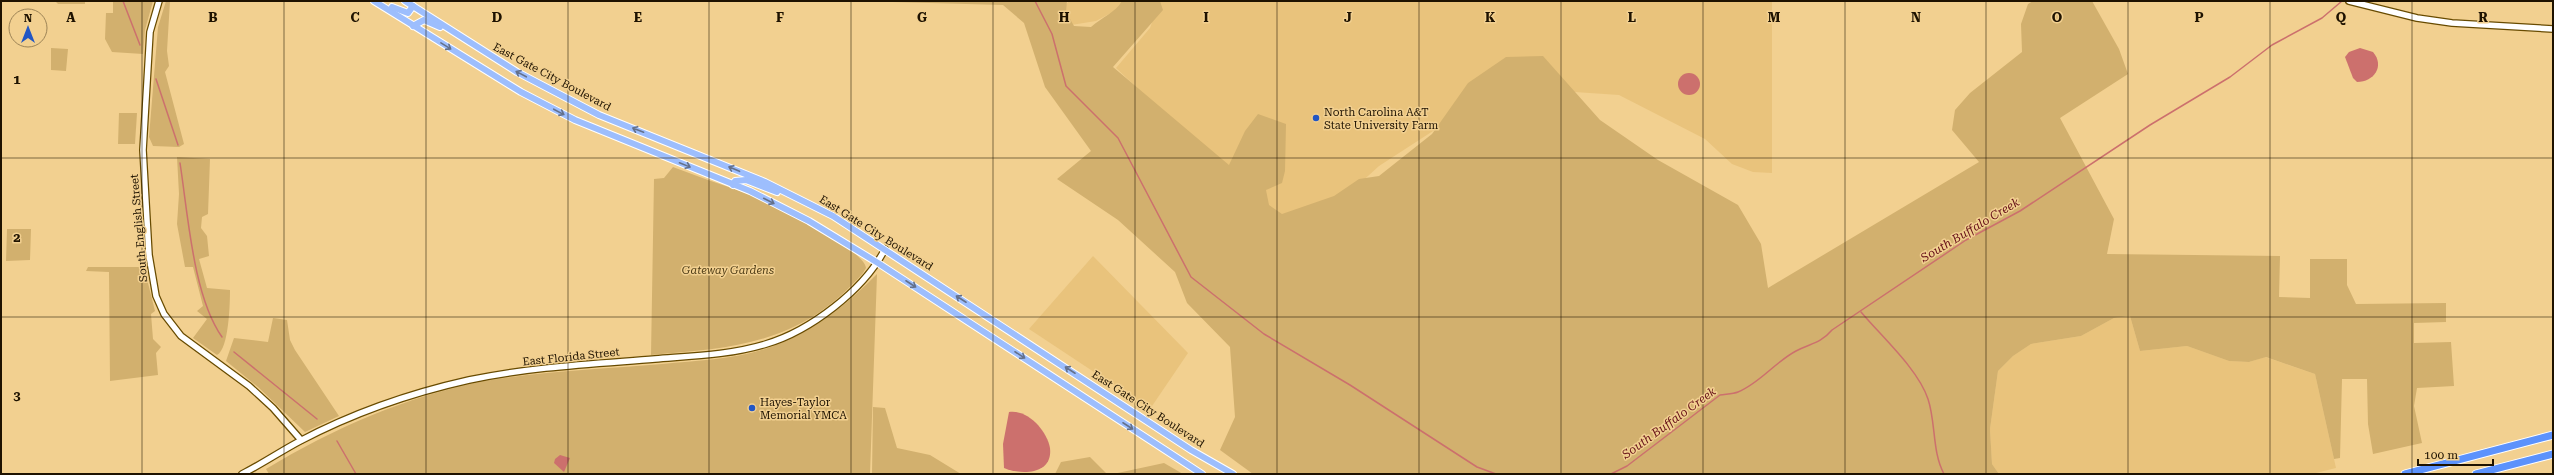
<svg xmlns="http://www.w3.org/2000/svg" width="2554" height="475" viewBox="0 0 2554 475" font-family="'Roboto Serif',serif">
	<rect width="100%" height="100%" fill="#f2d090"/>
	<!-- built -->
	<g fill="#e9c37c">
		<path d="M1069 1H1133L1096 21 1071 25 1064 7Z"/>
		<path d="M1156 1H1772V173L1753 172 1732 164 1705 139 1619 95 1560 91 1491 106 1433 131 1379 166 1302 236 1224 169 1116 68 1150 28 1158 6Z"/>
		<path d="M1093 256 1188 353 1150 409 1029 329Z"/>
		<path d="M2130 316 2140 351 2187 346 2229 361 2249 362 2265 357 2315 374 2336 468 2312 474H1999L1992 464 1990 429 1998 371 2013 356 2031 344 2081 336 2114 318Z"/>
	</g>
	<!-- green -->
	<g fill="#d2b06e">
		<path d="M55 1H85V4H58Z"/>
		<path d="M113 1H153L145 30 143 54 112 52 105 39 106 13H113Z"/>
		<path d="M166 1H170L167 51 169 66 165 72 184 144 179 147 153 146 149 137 158 27Z"/>
		<path d="M856 1H1067L1066 12 1074 26 1091 27C1102 17 1115 13 1122 1H1160L1163 10 1113 67 1229 165 1245 131 1258 114 1286 124 1285 171 1282 183 1266 190 1269 205 1282 214 1334 196 1359 179 1379 176 1432 134 1468 83 1506 57 1543 56 1600 120 1658 160 1738 205 1761 244 1768 288 1979 162 1952 130 1955 110 1970 93 2022 52 2021 24 2028 4 2033 1H2092L2119 49 2128 74 2060 118 2114 219 2107 254 2280 256 2279 297 2310 298V259H2347V285L2356 304 2446 303V322L2414 323V343L2451 342 2454 386 2417 388 2414 406 2422 443 2373 454 2368 424 2367 379H2342L2340 458 2334 459 2315 374 2266 357 2249 362 2229 361 2187 346 2140 351 2130 316 2114 318 2081 336 2031 344 2013 356 1998 371 1990 429 1992 464 1999 474H1253L1220 450 1235 417 1230 347 1187 303 1175 272 1118 220 1057 179 1091 151 1045 87 1024 23 1003 5Z"/>
		<path d="M51 48 68 49 66 71 51 70Z"/>
		<path d="M119 113H137L135 144H118Z"/>
		<path d="M177 157 210 159 208 214 202 217 201 228 207 236 209 256 199 259 207 288 230 290C230 303 229 349 217 355L193 338 207 319 197 311 203 306 193 267H185L177 224 179 194Z"/>
		<path d="M673 167C696 176 720 184 743 192 764 200 864 248 866 268L863 273C802 343 737 348 651 355L654 179 664 178Z"/>
		<path d="M7 229H31L30 260 6 261Z"/>
		<path d="M88 267H144L155 311 151 314 153 339 161 347 156 353 158 375 110 381 109 272 86 271Z"/>
		<path d="M877 274 870 474H269L266 469C334 428 407 396 485 381 543 371 604 369 662 364 705 360 748 359 788 340 823 324 850 301 877 274Z"/>
		<path d="M273 318 287 320 290 340 295 350 339 416 305 432 258 387 226 361 234 338 268 342Z"/>
		<path d="M873 407 885 408 897 448 930 455 961 474H872Z"/>
		<path d="M1090 457 1107 474H1055L1061 462Z"/>
		<path d="M1164 463 1183 474H1113Z"/>
	</g>
	<!-- water -->
	<g fill="#cc706d">
		<path d="M2360 48 2373 52C2385 66 2374 82 2357 82L2353 78 2345 57 2349 52Z"/>
		<circle cx="1689" cy="84" r="11"/>
		<path d="M1009 412C1028 409 1047 431 1050 448 1053 475 1021 475 1004 468L1003 444Z"/>
		<path d="M560 455 570 458 564 472 554 463 555 459Z"/>
	</g>
	<g fill="none" stroke-linecap="round" stroke-linejoin="round">
		<!-- stream -->
		<g stroke="#cc706d" stroke-width="1.5">
			<path d="M123 1 140 45"/>
			<path d="M1035 1 1052 34 1066 86 1118 138 1191 277 1264 334 1350 385 1477 467 1496 474"/>
			<path d="M156 79 178 145"/>
			<path d="M180 163C188 214 193 296 222 337"/>
			<path d="M1861 312C1882 337 1918 369 1928 399 1936 423 1932 452 1944 474"/>
			<path d="M234 352 317 419"/>
			<path d="M337 441 356 474"/>
			<path d="M1611 474 1627 466 1720 395C1726 394 1733 394 1738 392 1760 383 1775 362 1796 351 1811 343 1820 344 1832 330L1966 240 2020 211 2150 125 2230 77 2272 45 2322 18 2342 1"/>
		</g>
		<defs>
			<g id="secondary">
				<path d="M159 1 150 32 143 150 149 255 156 296 164 314 181 336 249 386 273 408 301 440"/>
				<path d="M2349 1 2417 18 2452 23 2553 29"/>
				<path d="M242 474C262 464 281 451 300 441 353 413 411 393 469 380 530 367 593 364 655 359 692 356 730 355 766 344 810 331 864 290 885 249"/>
			</g>
			<g id="primary">
				<path d="M374 1 521 92 575 120 750 191 809 221 878 263 1202 474"/>
				<path d="M405 1 517 72 599 115 765 182 833 216 1191 450 1233 474"/>
				<path d="M392 7 408 13 413 6"/>
				<path d="M413 26 424 20 440 27"/>
				<path d="M733 185 735 181 746 180 777 192"/>
			</g>
			<g id="highway">
				<path d="M2405 474 2553 435"/>
				<path d="M2476 474 2553 454"/>
			</g>
		</defs>
		<!-- secondary casing -->
		<use href="#secondary" stroke="#684b00" stroke-width="8"/>
		<!-- primary casing -->
		<use href="#primary" stroke="#fff" stroke-width="8"/>
		<!-- highway casing -->
		<use href="#highway" stroke="#fff" stroke-width="9"/>
		<!-- secondary -->
		<use href="#secondary" stroke="#fff" stroke-width="5.5"/>
		<!-- primary -->
		<use href="#primary" stroke="#9dbefd" stroke-width="6"/>
		<!-- highway -->
		<use href="#highway" stroke="#5c92fc" stroke-width="7"/>
	</g>
	<!-- one-way arrows -->
	<defs><path id="oneway-shaft" d="M-6 0H5M1.5-3L5.5 0L1.5 3" fill="none" stroke-width="1.6" stroke-linecap="round" stroke-linejoin="round"/></defs>
	<g stroke="#64718b">
		<use href="#oneway-shaft" transform="translate(446 46) rotate(32)"/>
		<use href="#oneway-shaft" transform="translate(521 74) rotate(-152)"/>
		<use href="#oneway-shaft" transform="translate(559 112) rotate(28)"/>
		<use href="#oneway-shaft" transform="translate(638 130) rotate(-159)"/>
		<use href="#oneway-shaft" transform="translate(685 165) rotate(22)"/>
		<use href="#oneway-shaft" transform="translate(734 169) rotate(-157)"/>
		<use href="#oneway-shaft" transform="translate(769 201) rotate(27)"/>
		<use href="#oneway-shaft" transform="translate(911 284) rotate(33)"/>
		<use href="#oneway-shaft" transform="translate(961 299) rotate(-147)"/>
		<use href="#oneway-shaft" transform="translate(1020 355) rotate(33)"/>
		<use href="#oneway-shaft" transform="translate(1070 370) rotate(-147)"/>
		<use href="#oneway-shaft" transform="translate(1128 426) rotate(33)"/>
	</g>
	<!-- grid -->
	<path fill="none" stroke="#1e1200" stroke-width="1" stroke-opacity="0.55" d="M142 1V474M284 1V474M426 1V474M568 1V474M709 1V474M851 1V474M993 1V474M1135 1V474M1277 1V474M1419 1V474M1561 1V474M1703 1V474M1845 1V474M1986 1V474M2128 1V474M2270 1V474M2412 1V474M1 158H2553M1 317H2553"/>
	<!-- markers -->
	<g fill="#2256c4" stroke="#f2d090" stroke-width="1.5">
		<circle cx="1316" cy="118" r="4"/>
		<circle cx="752" cy="408" r="4"/>
	</g>
	<g text-anchor="middle" dominant-baseline="central" stroke-width="3" stroke-linejoin="round" paint-order="stroke">
		<!-- street labels -->
		<g font-size="11" fill="#1e1200" stroke="#f2d090">
			<text transform="translate(552 77) rotate(28)">East Gate City Boulevard</text>
			<text transform="translate(139 228) rotate(-95)">South English Street</text>
			<text transform="translate(876 233) rotate(32)">East Gate City Boulevard</text>
			<text transform="translate(571 357) rotate(-6)">East Florida Street</text>
			<text transform="translate(1148 409) rotate(33)">East Gate City Boulevard</text>
		</g>
		<!-- poi labels -->
		<g font-size="11" fill="#1e1200" stroke="#f2d090" text-anchor="start">
			<text x="1324" y="112">North Carolina A&amp;T<tspan x="1324" dy="13">State University Farm</tspan></text>
			<text x="760" y="402">Hayes-Taylor<tspan x="760" dy="13">Memorial YMCA</tspan></text>
		</g>
		<!-- park labels -->
		<g font-size="11" font-style="italic" fill="#4f3d17" stroke="#f2d090">
			<text x="728" y="270">Gateway Gardens</text>
		</g>
		<!-- water labels -->
		<g font-size="12" font-style="italic" fill="#661118" stroke="#f2d090">
			<text transform="translate(1970 230) rotate(-31)">South Buffalo Creek</text>
			<text transform="translate(1669 423) rotate(-36)">South Buffalo Creek</text>
		</g>
	</g>
	<g font-size="13" text-anchor="middle" font-weight="bold" fill="#1e1200" stroke="#f2d090" stroke-width="3" stroke-linejoin="round" paint-order="stroke">
		<text x="71" y="22">A</text>
		<text x="213" y="22">B</text>
		<text x="355" y="22">C</text>
		<text x="497" y="22">D</text>
		<text x="638" y="22">E</text>
		<text x="780" y="22">F</text>
		<text x="922" y="22">G</text>
		<text x="1064" y="22">H</text>
		<text x="1206" y="22">I</text>
		<text x="1348" y="22">J</text>
		<text x="1490" y="22">K</text>
		<text x="1632" y="22">L</text>
		<text x="1774" y="22">M</text>
		<text x="1916" y="22">N</text>
		<text x="2057" y="22">O</text>
		<text x="2199" y="22">P</text>
		<text x="2341" y="22">Q</text>
		<text x="2483" y="22">R</text>
		<text x="17" y="84">1</text>
		<text x="17" y="242">2</text>
		<text x="17" y="400">3</text>
	</g>
	<!-- border -->
	<rect width="2554" height="475" fill="none" stroke="#1e1200" stroke-width="4"/>
	<!-- north arrow -->
	<g transform="translate(28 28)"><circle r="19" fill="#f2d090" stroke="#9d8456"/>
	<path d="M0-3L7 15L0 10L-7 15Z" fill="#2256c4"/>
	<text y="-6" font-size="11" font-weight="bold" text-anchor="middle" fill="#1e1200">N</text>
	</g>
	<!-- scale -->
	<path d="M2418 459v6h75v-6" fill="none" stroke="#1e1200" stroke-width="2"/>
	<text x="2424" y="459" font-size="12" fill="#1e1200" stroke="#f2d090" stroke-width="3" paint-order="stroke">100 m</text>
</svg>
